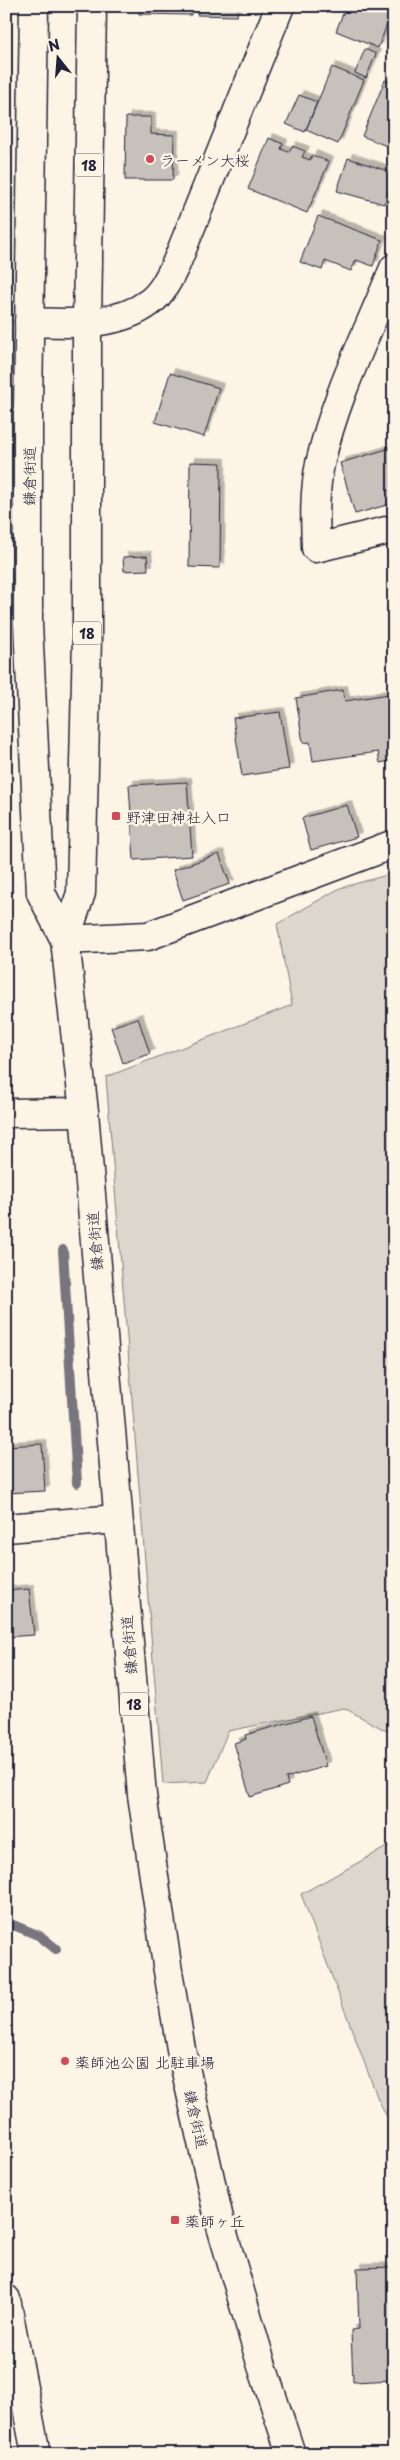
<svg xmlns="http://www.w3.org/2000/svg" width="400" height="2460" viewBox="0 0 400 2460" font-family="'Playpen Sans','Klee One',sans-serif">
	<defs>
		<filter id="shadow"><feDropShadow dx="4.5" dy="-4.5" stdDeviation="0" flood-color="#0004"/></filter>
	</defs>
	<rect width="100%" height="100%" fill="#fcf5e5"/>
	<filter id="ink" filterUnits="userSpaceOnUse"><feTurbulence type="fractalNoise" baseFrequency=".02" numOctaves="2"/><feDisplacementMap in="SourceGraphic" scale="10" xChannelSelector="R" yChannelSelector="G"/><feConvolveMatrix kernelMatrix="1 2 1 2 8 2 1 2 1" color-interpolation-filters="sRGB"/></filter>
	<g filter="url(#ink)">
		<!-- green -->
		<g fill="#dcd6cc" stroke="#7f7c84">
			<path d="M394 873V1735L344 1708 228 1731 207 1782 163 1784 106 1077 292 1005 277 924 340 888Z"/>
			<path d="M394 1843V2131L378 2099 301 1894Z"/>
		</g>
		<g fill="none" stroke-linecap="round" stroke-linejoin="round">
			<!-- stream -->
			<g stroke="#78757e" stroke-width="10">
				<path d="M63 1250 77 1483"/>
				<path d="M6 1922 40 1936 56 1949"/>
			</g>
		</g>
		<!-- building -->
		<g fill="#c6c1bb" stroke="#22223b" filter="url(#shadow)">
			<path d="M139 6H191V15L139 14Z"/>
			<path d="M197 6H238L237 16 197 15Z"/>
			<path d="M346 6H394L378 48 336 31Z"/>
			<path d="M365 49 376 54 366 78 355 73Z"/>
			<path d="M332 67 364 80 338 144 306 130Z"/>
			<path d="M385 80 394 84V149L362 136Z"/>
			<path d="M299 95 317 102 305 132 286 124Z"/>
			<path d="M126 117H151V134L174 135 173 180H125Z"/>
			<path d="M269 138 283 144 281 149 289 152 292 146 305 151 302 157 310 160 312 155 329 162 307 213 248 189Z"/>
			<path d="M348 158 394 173V185L391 184 384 204 337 191Z"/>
			<path d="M318 216 382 240 373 266 356 260 351 271 325 261 322 270 300 262Z"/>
			<path d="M170 373 219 388 204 437 155 422Z"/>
			<path d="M394 447V503L355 514 340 463Z"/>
			<path d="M190 462 221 463 220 568 189 567Z"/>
			<path d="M147 556 148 570 124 571 123 557Z"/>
			<path d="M343 690 345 701 389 694 392 712H394V760L380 763 378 752 313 761 310 742 303 743 296 698Z"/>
			<path d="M280 712 289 769 242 776 233 718Z"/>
			<path d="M187 782 192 856 134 860 129 785Z"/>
			<path d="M347 805 357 837 311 850 302 818Z"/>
			<path d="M219 854 230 884 183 900 173 870Z"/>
			<path d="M138 1018 150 1054 123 1063 111 1027Z"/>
			<path d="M42 1444 45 1491 6 1493V1446Z"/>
			<path d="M29 1589 34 1635 6 1637V1591Z"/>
			<path d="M311 1716 326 1766 286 1778 288 1785 250 1797 234 1743 246 1739 245 1735Z"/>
			<path d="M394 2267V2380L353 2382 351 2330 359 2329 357 2268Z"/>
		</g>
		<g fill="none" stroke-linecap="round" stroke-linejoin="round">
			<defs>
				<g id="street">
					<path d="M394 268C368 332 335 396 320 464 314 491 315 520 316 548L394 529"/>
					<path d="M65 940 148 936 394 844"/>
					<path d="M6 1528 117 1519"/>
					<path d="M6 2299 36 2454"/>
				</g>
				<g id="secondary">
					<path d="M29 322C68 323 116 328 150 302 162 293 169 278 176 264L280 6"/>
					<path d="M6 1113 84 1112"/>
				</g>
				<g id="primary">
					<path d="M34 6 28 407V624L41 893 65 940 84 1112 142 1795 167 1965 181 2049 220 2223 261 2363 291 2454"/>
					<path d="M65 940 81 893 87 637V324L92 6"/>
				</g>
			</defs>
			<!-- street casing -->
			<use href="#street" stroke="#22223b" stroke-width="31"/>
			<!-- secondary casing -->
			<use href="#secondary" stroke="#22223b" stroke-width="31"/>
			<!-- primary casing -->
			<use href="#primary" stroke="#22223b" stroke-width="31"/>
			<!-- street -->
			<use href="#street" stroke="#fcf5e5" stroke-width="28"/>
			<!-- secondary -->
			<use href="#secondary" stroke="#fcf5e5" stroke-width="28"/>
			<!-- primary -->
			<use href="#primary" stroke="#fcf5e5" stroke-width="28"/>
		</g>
	</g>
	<!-- markers -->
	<g fill="#d1495b" stroke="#fcf5e5" stroke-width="2">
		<circle cx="150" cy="159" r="5"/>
		<rect x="111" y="811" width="10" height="10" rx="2.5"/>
		<circle cx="65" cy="2061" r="5"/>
		<rect x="170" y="2215" width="10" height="10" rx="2.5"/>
	</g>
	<g text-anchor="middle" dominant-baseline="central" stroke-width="5" stroke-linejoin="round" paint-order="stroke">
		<!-- shield labels -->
		<g fill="#fcf5e5" stroke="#63616e" stroke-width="1">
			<rect x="75" y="153.5" width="28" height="23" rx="4"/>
			<rect x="73" y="621.5" width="28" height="23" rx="4"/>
			<rect x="120" y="1692.5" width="28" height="23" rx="4"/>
		</g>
		<g font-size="14" font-weight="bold" fill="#22223b">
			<text x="89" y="165">18</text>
			<text x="87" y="633">18</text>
			<text x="134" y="1704">18</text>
		</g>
		<!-- poi labels -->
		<g font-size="15" fill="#22223b" stroke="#fcf5e5" text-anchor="start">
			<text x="160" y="159">ラーメン大桜</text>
			<text x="126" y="816">野津田神社入口</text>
			<text x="75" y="2061">薬師池公園 北駐車場</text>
			<text x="185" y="2220">薬師ヶ丘</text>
		</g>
		<!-- street labels -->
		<g font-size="15" fill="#22223b" stroke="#fcf5e5">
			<text transform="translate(28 476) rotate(-90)">鎌倉街道</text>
			<text transform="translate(94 1241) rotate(-95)">鎌倉街道</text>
			<text transform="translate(128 1645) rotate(-95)">鎌倉街道</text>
			<text transform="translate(197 2119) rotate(77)">鎌倉街道</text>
		</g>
	</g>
	<!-- margin -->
	<rect width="400" height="2460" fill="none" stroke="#fcf5e5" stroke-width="25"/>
	<rect x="12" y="12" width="375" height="2435" fill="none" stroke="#22223b" stroke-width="2" filter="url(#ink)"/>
	<!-- north arrow -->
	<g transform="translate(58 58) rotate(343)" stroke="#fcf5e5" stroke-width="4" paint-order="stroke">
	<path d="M0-4L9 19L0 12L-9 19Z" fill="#22223b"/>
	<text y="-8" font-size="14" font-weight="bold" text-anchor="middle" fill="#22223b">N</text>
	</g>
</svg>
